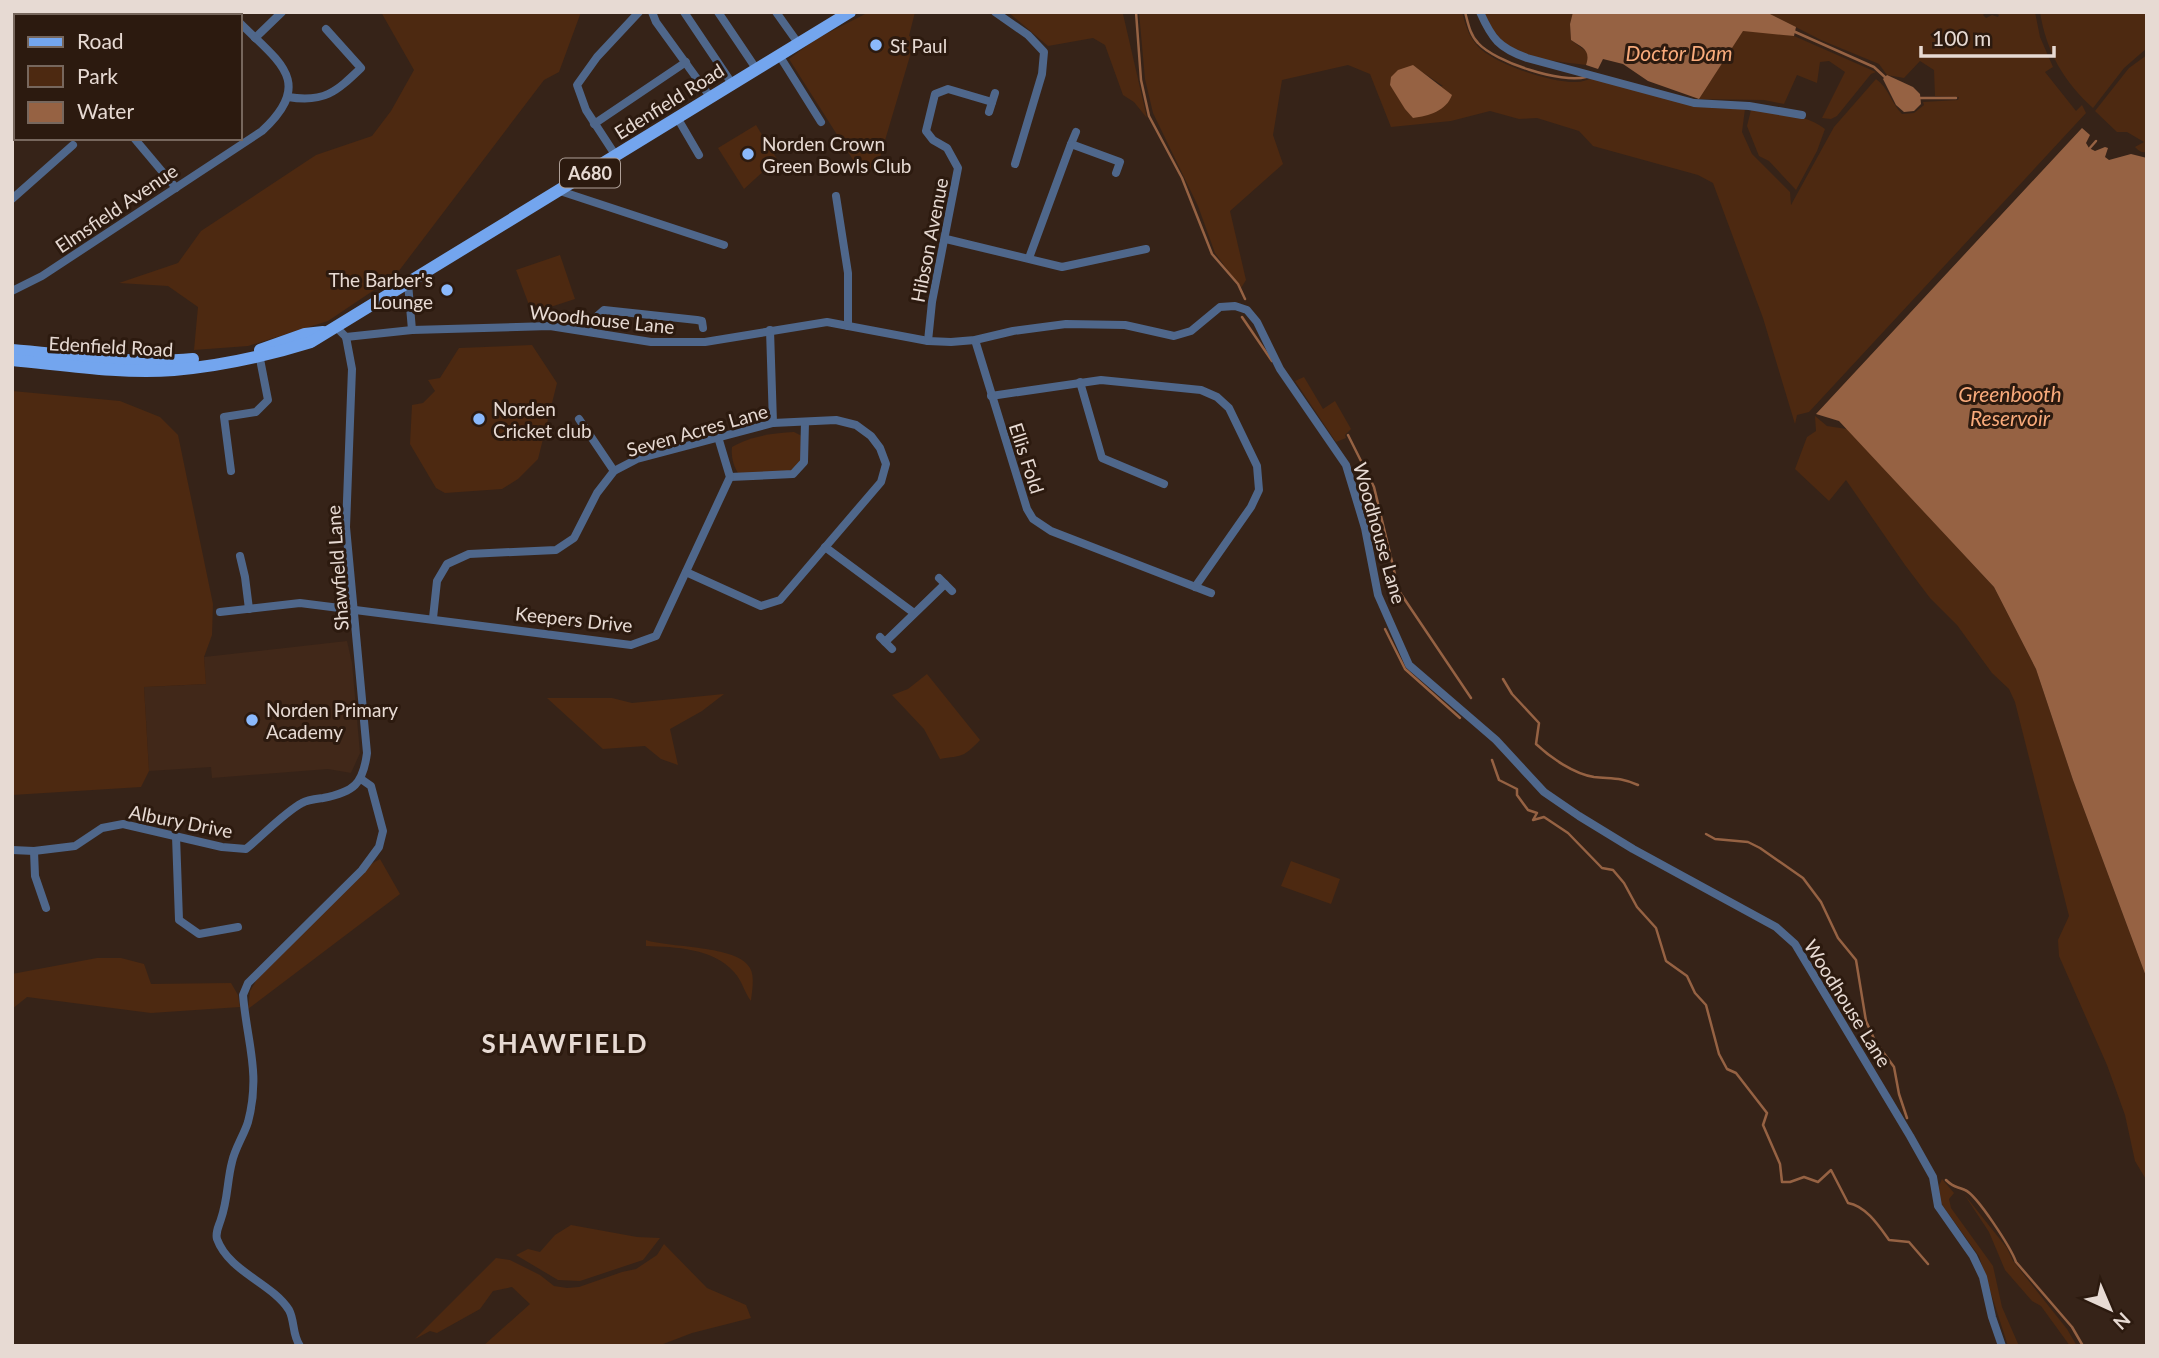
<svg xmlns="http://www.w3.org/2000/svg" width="2159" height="1358" viewBox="0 0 2159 1358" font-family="Lato,sans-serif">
	<rect width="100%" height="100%" fill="#362318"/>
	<!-- built -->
	<path fill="#412819" d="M347 641 352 663 360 753 351 773 328 769 212 778 211 767 149 771 144 687 206 684 204 657Z"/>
	<!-- green -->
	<g fill="#4d2911" fill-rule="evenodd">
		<path d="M381 12H581L559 72 544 80 395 276 328 321 248 346 194 350 198 307 168 286 119 283 178 263 201 231 316 155 372 136 391 111 414 70Z"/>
		<path d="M869 12H915L909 36 915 39 878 164 862 174 789 59 816 39Z"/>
		<path d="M1008 12 1123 14 1147 118 1134 102 1123 95 1105 45 1093 38 1048 46Z"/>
		<path d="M1139 12H1462C1465 23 1468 34 1475 43 1489 63 1552 83 1576 82 1582 82 1587 80 1592 78L1713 108 1745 109 1742 132 1752 154 1790 192 1791 205 1834 127 1876 79C1888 87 1892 104 1902 114L1914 113 1924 105 1923 102 1958 100 1959 97 1935 96 1934 70 1920 61 1904 78 1887 75 1879 64 1821 40 1766 12H1986L1983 15 1986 18 1992 15 1998 17 1999 15 1993 12H2035L2040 37 2053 67 2045 72 2076 111 2082 105 2086 113 1809 412 1797 415 1795 424 1763 318 1713 183 1698 175 1593 146 1579 131 1537 118 1519 119 1490 111 1451 121 1391 127 1370 74 1348 65 1282 80 1273 135 1283 164 1230 211 1246 280 1241 288 1215 253 1198 206 1153 113 1145 79ZM1413 66 1443 86 1396 93 1390 85Z"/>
		<path d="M1484 12H1573L1570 24 1571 40 1587 52 1589 56 1586 65C1558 61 1518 60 1498 36 1492 30 1488 20 1484 12Z"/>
		<path d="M2040 12H2147V48L2124 68 2093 108C2064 82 2046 51 2040 12Z"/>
		<path d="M1743 30 1794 36 1876 72 1871 74 1837 116 1831 119 1822 118 1845 72 1829 61 1820 62 1817 83 1797 75 1784 104 1764 100 1699 99Z"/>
		<path d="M2147 55V152C2141 153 2139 151 2135 147L2144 142 2127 132H2117L2095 111 2129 68Z"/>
		<path d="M1751 110C1775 113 1805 113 1825 129L1817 151 1796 190 1769 161 1759 156 1747 126Z"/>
		<path d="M756 125 777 159 744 189 718 148Z"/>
		<path d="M560 255 575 299 532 313 516 270Z"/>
		<path d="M532 345 557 383 538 459 518 479 502 489 445 493 436 488 410 444 412 405 423 403 435 391 428 380 440 378 459 348Z"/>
		<path d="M1304 377 1323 409 1335 401 1351 429 1345 435 1346 438 1336 442 1295 381Z"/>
		<path d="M12 391 120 401 160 417 178 435 213 604 212 635 204 657 206 684 144 687 149 771 141 787 12 795Z"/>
		<path d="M1815 416 1827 426 1847 429 1994 587 2036 669 2073 780 2147 979V1181L2135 1161 2125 1115 2107 1065 2059 956 2058 940 2069 916 2015 702 2009 689 1992 673 1957 625 1930 598 1905 565 1846 480 1829 501 1795 469 1807 437 1816 431Z"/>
		<path d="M794 432 802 436V462L792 473 739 474C733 467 731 455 732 447 750 436 774 433 794 432Z"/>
		<path d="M927 674 980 740C963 758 963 755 940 759L924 729 892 695 908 689Z"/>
		<path d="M724 694 702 711 670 729 678 765 661 759 645 746 603 749 547 698H612L632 703Z"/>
		<path d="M380 859 400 894 248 1009 250 991 259 976 371 864Z"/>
		<path d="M1291 861 1340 879 1331 904 1281 886Z"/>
		<path d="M646 940C669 948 738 945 750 968 755 977 752 991 751 1001 744 992 742 980 734 972 713 948 675 947 646 946Z"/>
		<path d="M97 958H121L144 964 151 984 231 983 238 995 240 1007 151 1013 27 997 12 1009V974Z"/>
		<path d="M1942 1179 1954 1193 1949 1199 1951 1208 1993 1266 2002 1307 2019 1346H2008L1979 1256 1940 1202 1938 1188Z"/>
		<path d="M1964 1194 2007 1248 2013 1261 2067 1329 2077 1346H2070L2041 1306 2032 1301 2005 1270 1989 1232Z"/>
		<path d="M571 1225 637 1237 660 1238 643 1260 580 1281 558 1280 516 1255 528 1249 540 1252 555 1235Z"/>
		<path d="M664 1244 707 1288 746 1305 751 1318 692 1333 658 1346H483L530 1304 512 1287 493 1291 480 1309 437 1333 430 1331 415 1339 496 1258 510 1260 540 1275 554 1286 567 1288 579 1287 622 1272 636 1269 657 1255Z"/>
	</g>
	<!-- water -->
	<g fill="#966243">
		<path d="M1573 12H1766L1796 27 1794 36 1743 31 1699 99 1648 81 1623 64 1603 59 1598 69 1586 65C1591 50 1583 48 1571 40L1570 24Z"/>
		<path d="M1413 65 1452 95C1446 111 1429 116 1413 118L1405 109 1390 85 1391 77 1398 70Z"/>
		<path d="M1887 75 1913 87 1920 94 1921 104 1914 111 1904 112 1896 105 1883 79Z"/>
		<path d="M2082 128 2090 135 2086 143 2089 148 2095 151 2105 147 2108 148 2105 157 2109 160 2131 154 2147 158V979L2073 780 2036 669 1994 587 1839 421 1816 414Z"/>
	</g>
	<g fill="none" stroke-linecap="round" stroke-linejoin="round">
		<!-- stream -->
		<g stroke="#966243" stroke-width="2.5">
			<path d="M1136 12 1141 80 1149 116 1182 178 1212 254 1238 284 1245 299"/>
			<path d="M1465 12C1468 23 1470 35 1478 43 1495 62 1562 84 1586 77"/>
			<path d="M1793 31 1874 67 1887 79"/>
			<path d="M1918 98H1956"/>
			<path d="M2089 149 2096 141"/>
			<path d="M1242 317 1272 361"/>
			<path d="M1348 435 1374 487 1399 591 1471 698"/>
			<path d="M1385 629 1405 669 1460 718"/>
			<path d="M1503 679 1512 694 1539 723 1536 744C1551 758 1574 774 1594 777 1612 779 1620 777 1638 785"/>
			<path d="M1492 760 1499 780 1517 789V795L1528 810 1537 813 1533 820 1544 817 1568 833 1602 868 1613 870 1624 883 1637 907 1656 928 1666 961 1687 976 1695 993 1706 1005 1719 1054 1727 1069 1736 1073 1767 1113 1763 1125 1780 1164 1782 1182H1790L1804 1177 1818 1182 1831 1170 1848 1203C1866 1206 1879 1226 1889 1240L1909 1242 1928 1264"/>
			<path d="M1706 834 1715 839 1748 842 1760 848 1803 878 1821 902 1838 938 1856 960 1866 1021 1875 1041 1894 1067 1899 1094 1907 1118"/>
			<path d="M1946 1180C1954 1188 1956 1186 1965 1190 1977 1195 2011 1248 2016 1262L2072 1327 2083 1346"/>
		</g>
		<!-- minor -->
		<g stroke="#4f678b" stroke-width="8">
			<path d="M229 12 233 16"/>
			<path d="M652 12 656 22 711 98"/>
			<path d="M684 12 733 85"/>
			<path d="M718 12 757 70"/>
			<path d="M776 12 798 43"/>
			<path d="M995 12 1028 35 1044 52 1042 74 1015 164"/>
			<path d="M1480 12C1492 39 1499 48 1527 58L1694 103 1749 106 1802 115"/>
			<path d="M92 16 95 12"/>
			<path d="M255 38 282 12"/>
			<path d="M779 55 821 122"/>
			<path d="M12 91 16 88"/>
			<path d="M288 97C324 103 336 92 361 68L326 29"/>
			<path d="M989 112 995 93"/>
			<path d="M678 119 699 155"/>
			<path d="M594 124 686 62"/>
			<path d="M134 138 176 188"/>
			<path d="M1071 144 1076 132"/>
			<path d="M616 156 586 110 577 85 597 57 639 12"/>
			<path d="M560 191 724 245"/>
			<path d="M836 196 848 273V326"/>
			<path d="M12 199 73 145"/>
			<path d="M946 239 1062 267 1146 249"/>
			<path d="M1029 258 1071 144 1120 162 1116 173"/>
			<path d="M408 283 412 330"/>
			<path d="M12 291 42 276 262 131C315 82 279 62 240 23"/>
			<path d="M770 330 773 423"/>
			<path d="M592 332 595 318 604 310 697 320 702 321 703 328"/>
			<path d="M346 337 412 330 550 326 651 342H705L827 322 928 341 951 342 975 340 1013 331 1066 324 1125 325 1174 336 1191 331 1220 307 1235 306 1247 310 1257 322 1280 369 1346 465 1365 528 1378 595 1409 665 1496 740 1544 792 1579 816 1633 849 1776 927 1795 944 1910 1136 1933 1177 1938 1206 1973 1256 1983 1277 1992 1317 2002 1346"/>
			<path d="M975 340 1027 509 1033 519 1051 531 1211 593"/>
			<path d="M928 341 932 302 958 168 947 148 933 140 926 131 935 94 948 89 992 102"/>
			<path d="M1080 382 1102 458 1164 484"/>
			<path d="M991 396 1101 380 1201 390 1217 397 1229 408 1257 466 1259 490 1251 507 1195 587"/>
			<path d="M579 419 614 471"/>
			<path d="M231 471 224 417 256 412 268 400 259 354"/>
			<path d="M730 477 793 474 804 462 805 422"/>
			<path d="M825 547 914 613"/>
			<path d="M240 556 245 577 249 609"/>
			<path d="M939 578 952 591"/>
			<path d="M220 612 300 603 631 645 656 636 730 477 718 437"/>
			<path d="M433 618 437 581 447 564 469 554 556 550 574 538 597 493 614 471 637 459 773 423 836 420 856 425 871 436 880 448 886 464 881 482 780 600 761 606 686 572"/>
			<path d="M880 637 892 649"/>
			<path d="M885 642 945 584"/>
			<path d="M176 836 179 920 199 934 238 927"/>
			<path d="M12 850 34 851 75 846 102 828 123 824 222 847 246 849C262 836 285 812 302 803 307 800 316 799 323 798 354 792 363 784 367 753L346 527 352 369 346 337 335 326"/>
			<path d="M34 851 35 876 46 908"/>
			<path d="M300 1346C292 1335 295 1321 289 1310 272 1283 229 1272 217 1239 215 1232 219 1226 221 1219 228 1199 227 1181 232 1162 235 1148 244 1135 248 1122 261 1073 247 1043 243 995L248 983 362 870 379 847 383 831 371 786 361 779"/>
		</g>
		<!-- primary -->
		<g stroke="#73a5ee" stroke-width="12">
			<path d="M12 350C72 355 134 365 193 359"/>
			<path d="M260 350 305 334 323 332"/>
			<path d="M12 360C65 365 121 374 174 370 221 366 266 356 311 342L850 12"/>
		</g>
	</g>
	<!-- markers -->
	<g fill="#8bb9fc" stroke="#2c1a0f" stroke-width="2.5">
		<circle cx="876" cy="45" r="7"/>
		<circle cx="748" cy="154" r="7"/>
		<circle cx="447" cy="290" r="7"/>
		<circle cx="479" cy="419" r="7"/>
		<circle cx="252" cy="720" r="7"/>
	</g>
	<g text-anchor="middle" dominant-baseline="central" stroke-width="6" stroke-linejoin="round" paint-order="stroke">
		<!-- shield labels -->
		<rect fill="#2c1a0f" stroke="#afa098" stroke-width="2" x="560" y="158.5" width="60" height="29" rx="5"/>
		<g font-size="18" font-weight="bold" fill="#e7dad3">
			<text x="590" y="173">A680</text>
		</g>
		<!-- poi labels -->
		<g font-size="19" fill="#e7dad3" stroke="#2c1a0f" text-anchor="start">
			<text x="890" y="45">St Paul</text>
			<text x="762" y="143">Norden Crown<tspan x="762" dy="22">Green Bowls Club</tspan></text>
			<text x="433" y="279" text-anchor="end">The Barber's<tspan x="433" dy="22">Lounge</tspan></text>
			<text x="493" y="408">Norden<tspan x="493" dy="22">Cricket club</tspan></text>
			<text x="266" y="709">Norden Primary<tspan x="266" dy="22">Academy</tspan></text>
		</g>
		<!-- street labels -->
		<g font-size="19" fill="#e7dad3" stroke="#2c1a0f">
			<text transform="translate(669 101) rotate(-32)">Edenfield Road</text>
			<text transform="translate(116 208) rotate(-34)">Elmsfield Avenue</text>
			<text transform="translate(929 240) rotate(-79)">Hibson Avenue</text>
			<text transform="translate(602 319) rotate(6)">Woodhouse Lane</text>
			<text transform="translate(111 346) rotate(3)">Edenfield Road</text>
			<text transform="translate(697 430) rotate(-16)">Seven Acres Lane</text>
			<text transform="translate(1027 458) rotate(72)">Ellis Fold</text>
			<text transform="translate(1380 533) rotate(74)">Woodhouse Lane</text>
			<text transform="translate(337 568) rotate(-94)">Shawfield Lane</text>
			<text transform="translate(574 619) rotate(6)">Keepers Drive</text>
			<text transform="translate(181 821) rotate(11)">Albury Drive</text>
			<text transform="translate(1848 1003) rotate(58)">Woodhouse Lane</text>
		</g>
		<!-- water labels -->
		<g font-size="21" font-style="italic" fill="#f8aa7b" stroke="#2c1a0f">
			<text x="1679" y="52">Doctor Dam</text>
			<text x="2010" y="393">Greenbooth<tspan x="2010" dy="24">Reservoir</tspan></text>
		</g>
		<!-- district labels -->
		<g font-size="26" font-weight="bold" letter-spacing="2" fill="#e7dad3" stroke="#2c1a0f">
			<text x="565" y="1043">SHAWFIELD</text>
		</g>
	</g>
	<!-- border -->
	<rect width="2159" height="1358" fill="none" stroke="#e7dad3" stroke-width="28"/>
	<!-- legend -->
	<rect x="14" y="14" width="228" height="126" fill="#2c1a0f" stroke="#77675d" stroke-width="2"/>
	<rect x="28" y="37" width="35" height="10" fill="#73a5ee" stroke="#77675d" stroke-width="2"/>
	<text x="77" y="49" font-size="21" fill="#e7dad3">Road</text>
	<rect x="28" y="66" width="35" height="21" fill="#4d2911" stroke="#77675d" stroke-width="2"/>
	<text x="77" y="84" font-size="21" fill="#e7dad3">Park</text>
	<rect x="28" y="102" width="35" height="21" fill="#966243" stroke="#77675d" stroke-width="2"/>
	<text x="77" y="119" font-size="21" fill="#e7dad3">Water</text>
	<!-- north arrow -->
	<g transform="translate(2110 1309) rotate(136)" stroke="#2c1a0f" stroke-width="5" paint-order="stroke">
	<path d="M0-5L12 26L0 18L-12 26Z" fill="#e7dad3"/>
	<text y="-10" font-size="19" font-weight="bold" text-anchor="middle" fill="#e7dad3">N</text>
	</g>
	<!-- scale -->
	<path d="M1921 46v10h133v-10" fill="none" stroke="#e7dad3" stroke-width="3.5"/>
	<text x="1932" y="46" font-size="21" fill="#e7dad3" stroke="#2c1a0f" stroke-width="5" paint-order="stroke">100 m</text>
</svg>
